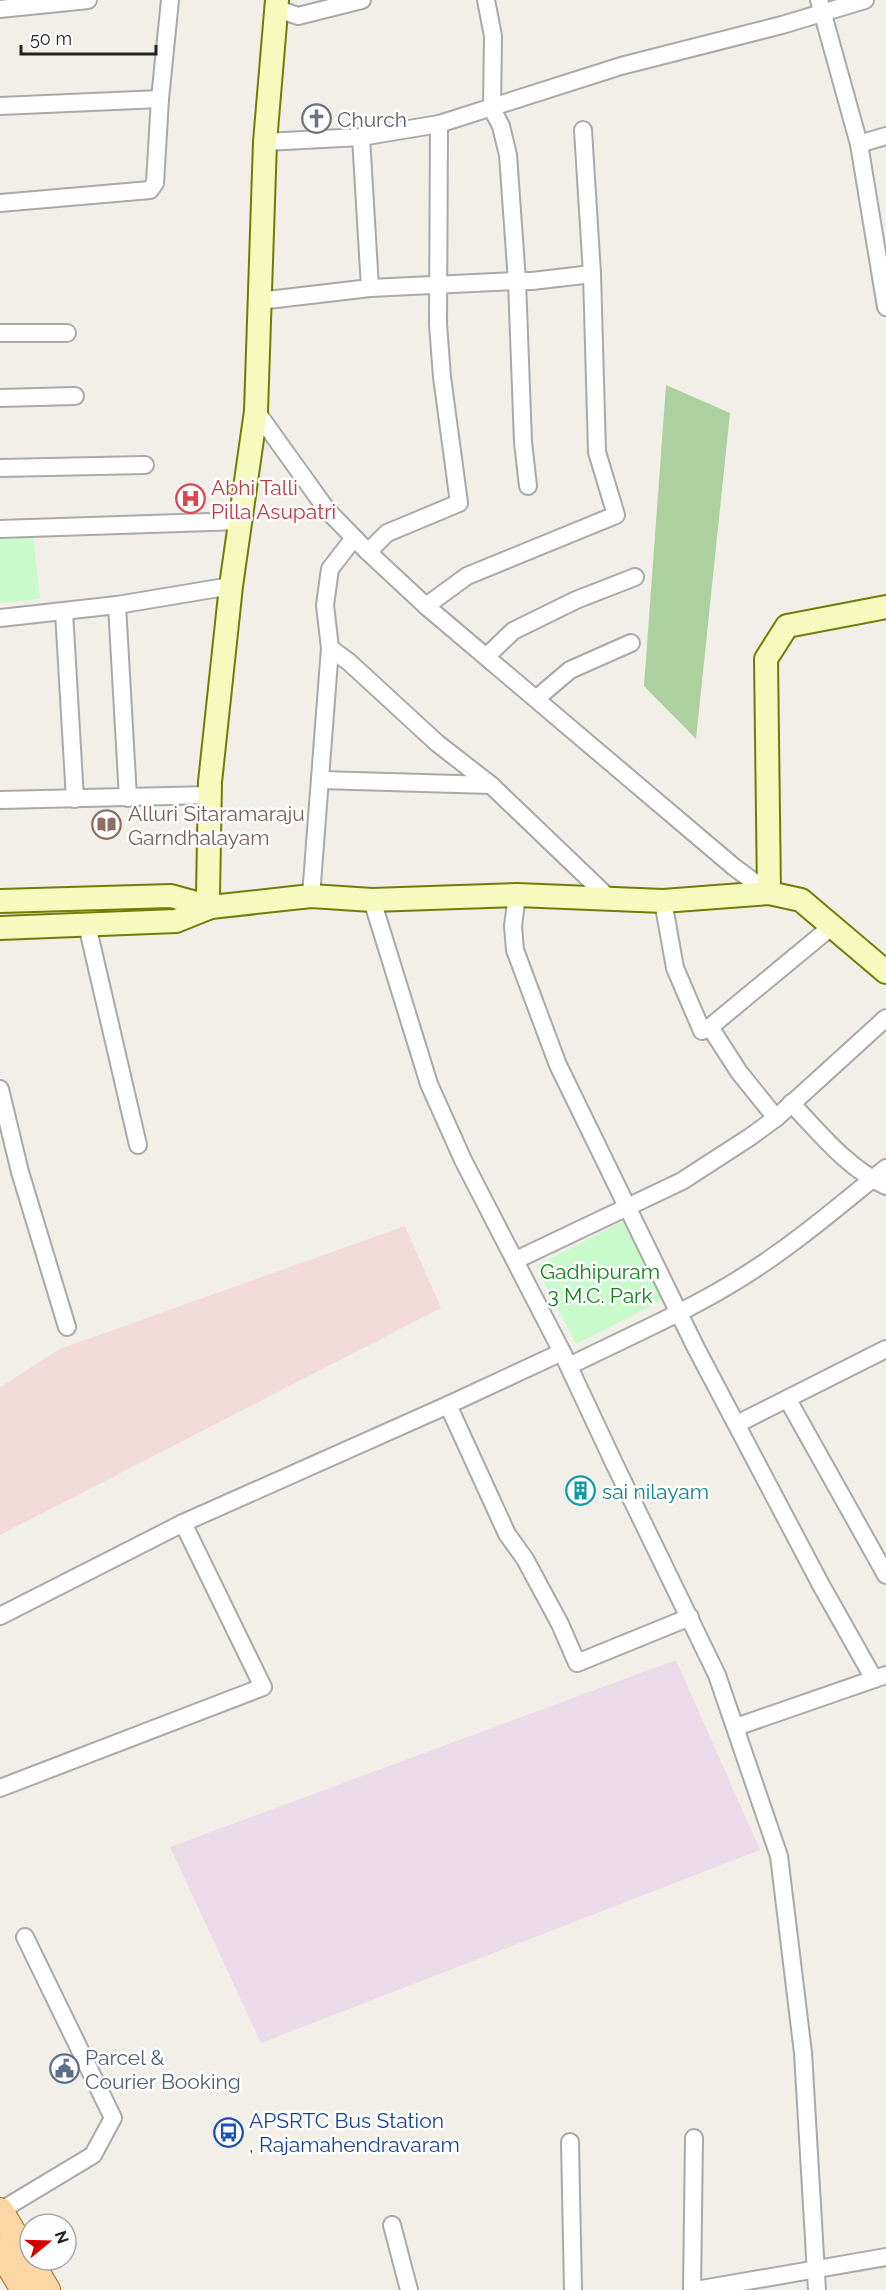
<svg xmlns="http://www.w3.org/2000/svg" width="886" height="2290" viewBox="0 0 886 2290" font-family="Raleway,sans-serif">
	<rect width="100%" height="100%" fill="#f2efe9"/>
	<!-- commercial -->
	<path fill="#f2dad9" d="M405 1226 441 1308 0 1535V1387L60 1349Z"/>
	<!-- industrial -->
	<path fill="#ebdbe8" d="M676 1660 760 1850 261 2043 170 1847Z"/>
	<!-- forest -->
	<path fill="#add19e" d="M666 385 730 413 696 739 644 686Z"/>
	<!-- park -->
	<g fill="#c8facc">
		<path d="M33 534 40 599 0 603V537Z"/>
		<path d="M623 1221 663 1300 576 1344 536 1266Z"/>
	</g>
	<g fill="none" stroke-linecap="round" stroke-linejoin="round">
		<defs>
			<g id="street">
				<path d="M486 0 493 36 492 109 501 126 508 155 517 281 523 442 528 486"/>
				<path d="M819 0 859 144 886 307"/>
				<path d="M275 8 298 16 362 0"/>
				<path d="M0 9 88 0"/>
				<path d="M0 106 160 99"/>
				<path d="M361 137 370 288"/>
				<path d="M265 142 361 137 439 124 621 66 782 25 865 0"/>
				<path d="M859 144 886 136"/>
				<path d="M0 203 150 190 155 183 160 99 170 0"/>
				<path d="M259 301 370 288 517 281H532L592 274"/>
				<path d="M0 333H67"/>
				<path d="M0 398 75 396"/>
				<path d="M256 411 327 510 368 552 426 606 734 867 769 893"/>
				<path d="M0 468 145 465"/>
				<path d="M0 529 240 521"/>
				<path d="M368 552 387 533 459 503 442 377 438 324 439 124"/>
				<path d="M117 605 128 798"/>
				<path d="M426 606 467 576 616 515 597 452 592 274 583 130"/>
				<path d="M64 612 75 799"/>
				<path d="M0 618 117 605 231 586"/>
				<path d="M330 648 349 662 437 743 491 785 611 900"/>
				<path d="M487 656 513 631 576 600 635 577"/>
				<path d="M537 698 570 670 631 643"/>
				<path d="M321 780 491 785"/>
				<path d="M0 800 210 795"/>
				<path d="M517 895 513 926 515 950 558 1065 696 1348 821 1585 874 1679"/>
				<path d="M311 896 330 648 325 605 330 569 354 538"/>
				<path d="M372 900 429 1084 463 1160 562 1352 614 1463 717 1675 779 1856 803 2053 817 2290"/>
				<path d="M663 901 675 968 702 1031 710 1027 831 927"/>
				<path d="M87 925 138 1145"/>
				<path d="M710 1027 739 1072 776 1118"/>
				<path d="M0 1089 20 1172 67 1327"/>
				<path d="M791 1103C819 1132 848 1169 886 1186"/>
				<path d="M516 1260 682 1181 750 1137 776 1118 886 1018"/>
				<path d="M569 1366C627 1337 689 1311 744 1276 795 1244 840 1205 886 1168"/>
				<path d="M788 1400 886 1575"/>
				<path d="M448 1405 507 1534 525 1559 560 1624 577 1663 690 1617"/>
				<path d="M737 1424 886 1349"/>
				<path d="M0 1616 183 1523 448 1405 562 1352"/>
				<path d="M736 1727 886 1675"/>
				<path d="M0 1788 263 1687 183 1523"/>
				<path d="M570 2142 573 2290"/>
				<path d="M0 2211 93 2155 113 2118 25 1937"/>
				<path d="M392 2225 409 2290"/>
				<path d="M692 2290 694 2138"/>
				<path d="M696 2290 886 2257"/>
			</g>
			<g id="secondary">
				<path d="M769 893 766 659 787 626 886 607"/>
				<path d="M0 901 171 896 211 907"/>
				<path d="M211 907 208 895 210 782 231 586 256 411 265 142 277 0"/>
				<path d="M0 928 176 921 211 907 311 896 372 900 517 895 663 901 769 893 801 900 886 972"/>
			</g>
			<g id="primary">
				<path d="M0 2211 47 2290"/>
				<path d="M0 2250 24 2290"/>
			</g>
		</defs>
		<!-- street casing -->
		<use href="#street" stroke="#a9a9a9" stroke-width="20"/>
		<!-- secondary casing -->
		<use href="#secondary" stroke="#707d05" stroke-width="26"/>
		<!-- primary casing -->
		<use href="#primary" stroke="#a06b00" stroke-width="28"/>
		<!-- street -->
		<use href="#street" stroke="#fff" stroke-width="16"/>
		<!-- secondary -->
		<use href="#secondary" stroke="#f7fabf" stroke-width="22"/>
		<!-- primary -->
		<use href="#primary" stroke="#fcd6a4" stroke-width="26"/>
	</g>
	<!-- icons -->
	<defs>
		<symbol id="church-ring" viewBox="-11 -11 22 22"><circle r="9.5" fill="#fff" stroke="#6b7280" stroke-width="1.5"/><path d="M-1.2-6h2.4v3.5h3.3v2.4h-3.3V6h-2.4V-.1h-3.3v-2.4h3.3Z" fill="#6b7280"/></symbol>
		<symbol id="hospital-ring" viewBox="-11 -11 22 22"><circle r="9.5" fill="#fff" stroke="#e0444e" stroke-width="1.5"/><path d="M-5-5h3v3.5h4V-5h3V5h-3V1.5h-4V5h-3Z" fill="#e0444e"/></symbol>
		<symbol id="library-ring" viewBox="-11 -11 22 22"><circle r="9.5" fill="#fff" stroke="#8d6e63" stroke-width="1.5"/><path d="M-6-4Q-3-5.5-.7-3.5V5Q-3 3-6 4ZM6-4Q3-5.5 .7-3.5V5Q3 3 6 4Z" fill="#8d6e63"/></symbol>
		<symbol id="building-ring" viewBox="-11 -11 22 22"><circle r="9.5" fill="#fff" stroke="#0f9aa8" stroke-width="1.5"/><path d="M-4-6H4V6H1V3H-1V6H-4ZM-2.5-4.3h1.7v1.8h-1.7ZM.8-4.3h1.7v1.8H.8ZM-2.5-1h1.7V.8h-1.7ZM.8-1h1.7V.8H.8Z" fill="#0f9aa8"/></symbol>
		<symbol id="civic-ring" viewBox="-11 -11 22 22"><circle r="9.5" fill="#fff" stroke="#5c6f8a" stroke-width="1.5"/><path d="M-.6-6.5H3V-4.5H.6V-3L4-1V1h2V6H-6V1h2V-1L-.6-3ZM-1.2 2.5V6h2.4V2.5Z" fill="#5c6f8a"/></symbol>
		<symbol id="bus-ring" viewBox="-11 -11 22 22"><circle r="9.5" fill="#fff" stroke="#1a4fb4" stroke-width="1.5"/><path d="M-5-6H5V4H4V6H2V4H-2V6H-4V4H-5ZM-3.5-4V0h7V-4ZM-3.5 1.2v1.5H-2V1.2ZM2 1.2v1.5H3.5V1.2Z" fill="#1a4fb4"/></symbol>
	</defs>
	<g fill-rule="evenodd">
		<use href="#church-ring" x="300" y="102" width="33" height="33"/>
		<use href="#hospital-ring" x="174" y="482" width="33" height="33"/>
		<use href="#library-ring" x="90" y="808" width="33" height="33"/>
		<use href="#building-ring" x="564" y="1474" width="33" height="33"/>
		<use href="#civic-ring" x="48" y="2052" width="33" height="33"/>
		<use href="#bus-ring" x="212" y="2116" width="33" height="33"/>
	</g>
	<g text-anchor="middle" dominant-baseline="central" stroke-width="5" stroke-linejoin="round" paint-order="stroke">
		<!-- worship labels -->
		<g font-size="21" fill="#5b616d" stroke="#fff" text-anchor="start">
			<text x="337" y="119">Church</text>
		</g>
		<!-- health labels -->
		<g font-size="21" fill="#be3a42" stroke="#fff" text-anchor="start">
			<text x="211" y="487">Abhi Talli<tspan x="211" dy="24">Pilla Asupatri</tspan></text>
		</g>
		<!-- education labels -->
		<g font-size="21" fill="#785e54" stroke="#fff" text-anchor="start">
			<text x="128" y="813">Alluri Sitaramaraju<tspan x="128" dy="24">Garndhalayam</tspan></text>
		</g>
		<!-- park labels -->
		<g font-size="21" fill="#0c8416" stroke="#fff">
			<text x="600" y="1271">Gadhipuram<tspan x="600" dy="24">3 M.C. Park</tspan></text>
		</g>
		<!-- culture labels -->
		<g font-size="21" fill="#0d838f" stroke="#fff" text-anchor="start">
			<text x="602" y="1491">sai nilayam</text>
		</g>
		<!-- service labels -->
		<g font-size="21" fill="#4e5e75" stroke="#fff" text-anchor="start">
			<text x="85" y="2057">Parcel &amp;<tspan x="85" dy="24">Courier Booking</tspan></text>
		</g>
		<!-- transit labels -->
		<g font-size="21" fill="#164399" stroke="#fff" text-anchor="start">
			<text x="249" y="2120">APSRTC Bus Station<tspan x="249" dy="24">, Rajamahendravaram</tspan></text>
		</g>
	</g>
	<!-- north arrow -->
	<g transform="translate(48 2242) rotate(71)"><circle r="28" fill="#ffffff" stroke="#a7a7a7" stroke-width="1.5"/>
	<path d="M0-4.5L10 22L0 15L-10 22Z" fill="#d40000"/>
	<text y="-9" font-size="16" font-weight="bold" text-anchor="middle" fill="#222222">N</text>
	</g>
	<!-- scale -->
	<path d="M21 45v9h135v-9" fill="none" stroke="#222222" stroke-width="3"/>
	<text x="30" y="45" font-size="18" fill="#222222" stroke="#ffffff" stroke-width="4.5" paint-order="stroke">50 m</text>
</svg>
